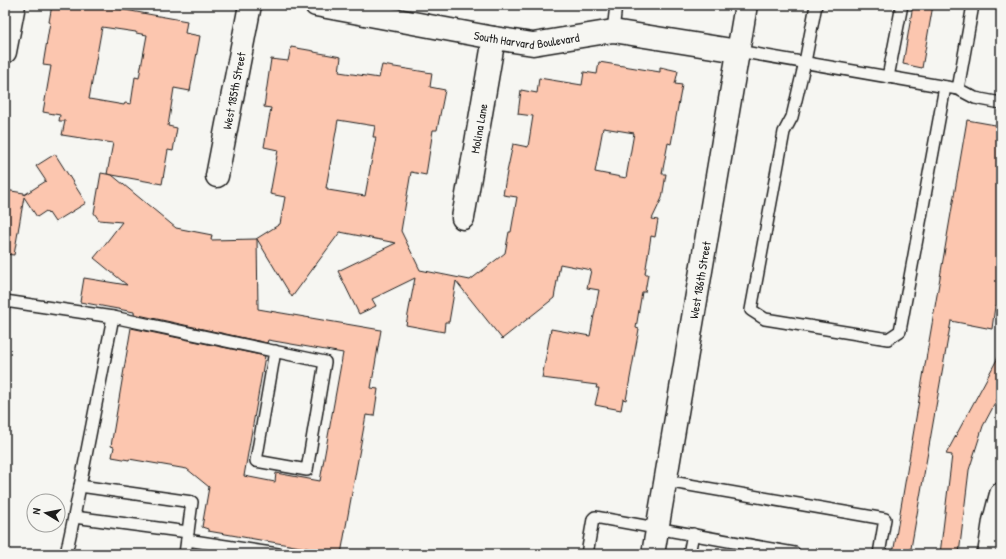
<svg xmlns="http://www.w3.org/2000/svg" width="1006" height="559" viewBox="0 0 1006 559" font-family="'Patrick Hand',sans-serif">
	<rect width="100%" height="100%" fill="#f6f6f2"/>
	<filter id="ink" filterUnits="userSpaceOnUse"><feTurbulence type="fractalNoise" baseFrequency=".025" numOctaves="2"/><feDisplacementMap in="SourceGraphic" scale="8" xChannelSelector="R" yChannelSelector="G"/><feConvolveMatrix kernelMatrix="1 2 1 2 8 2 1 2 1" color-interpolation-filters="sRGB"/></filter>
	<g filter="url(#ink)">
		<!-- building -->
		<g fill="#fcc6af" stroke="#1c1c1c" fill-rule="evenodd">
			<path d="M52 5H97L187 21 185 33 200 36 190 91 174 88 168 126 177 128 173 151 168 150 162 184 107 174 113 143 62 135 65 121H59L60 115 43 112 51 66 43 65 50 22H49ZM102 27 136 32V33L147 35 139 78 135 77 131 104 125 103 124 105 89 99Z"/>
			<path d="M913 5H933L922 68 903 64Z"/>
			<path d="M291 47 314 51V52L341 57 339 72 379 78 382 65 432 73 430 87 445 90 437 130H433L426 175 411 172 401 231 420 270 470 280 505 253 509 232H511L517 197 503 195 507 172 513 144 528 147 533 116 518 114 521 90 537 93 539 78 582 85 584 72 597 74 599 62 660 72V67L678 71 675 84 682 85 671 144 668 143 662 174H666L662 198 652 219 658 220 655 237 651 236 645 274H648L645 292H642L636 328 639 329 626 400 623 399 621 410 595 405 599 388H596L597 385 542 378 551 329 590 336 599 290 587 288 591 270 560 264 554 298 502 339 456 281 449 322H445L444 332 406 325 415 278 372 299 376 306 359 314 338 271 396 243 340 232 292 297 257 239 258 309 381 330 371 388 378 389 374 416 366 415 341 554 208 531V529L202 527 209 487 187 469 129 459V460L112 457 114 447 111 446 131 328 265 356 244 476 275 482 276 473 320 481 343 353 268 340 267 343 134 314V312L80 302 84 278 127 285 94 258 99 252 122 222 99 220 94 213 101 173 112 175 176 228 212 235 211 240 256 239 280 224 285 197 270 194 278 150 264 147 271 108 264 107 271 59 288 61ZM338 120 375 126 373 137H376L365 196 328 190V188H326ZM603 128H604L634 133 626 178 595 172Z"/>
			<path d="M967 120 1001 126V307L995 306 992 329 951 321 910 554H893L919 400Z"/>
			<path d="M55 154 86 203 55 222 49 213 48 214 46 211 37 217 24 197 14 255 5 254V190L24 193V195L46 181 36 166Z"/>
			<path d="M1001 352V392L983 426 969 470 959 554H940L952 455 946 454Z"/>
		</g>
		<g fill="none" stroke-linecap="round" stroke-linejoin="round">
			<defs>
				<g id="service">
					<path d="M816 5 805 62 792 117 784 132 751 310 765 319 888 339 900 331 945 87"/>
					<path d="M613 31 616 5"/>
					<path d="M738 51 958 89 973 5"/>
					<path d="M888 77 902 5"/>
					<path d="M958 89 975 98 1001 103"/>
					<path d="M5 301 113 317"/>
					<path d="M666 481 885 519 879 554"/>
					<path d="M80 486 192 502 185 554"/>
					<path d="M74 517 188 532"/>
					<path d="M187 540 278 554"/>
					<path d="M66 554 74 517 113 317 325 362 307 470 256 461 275 351"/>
					<path d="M587 554 593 519 595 517 794 553V554"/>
					<path d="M689 554 693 534"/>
				</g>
				<g id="minor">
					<path id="s1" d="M316 5 494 38 533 44 613 31 738 51"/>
					<path d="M5 52 14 5"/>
					<path id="s2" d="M217 176 250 5"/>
					<path id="s3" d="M463 218 494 38"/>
				</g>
				<g id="tertiary">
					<path id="s4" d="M653 554 746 5"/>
				</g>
				<path id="motorway" d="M989 554 994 521 1001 494"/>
			</defs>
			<!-- service casing -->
			<use href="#service" stroke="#1c1c1c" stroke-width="14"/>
			<!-- minor casing -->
			<use href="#minor" stroke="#1c1c1c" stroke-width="25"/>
			<!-- tertiary casing -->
			<use href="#tertiary" stroke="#1c1c1c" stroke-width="25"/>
			<!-- motorway casing -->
			<use href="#motorway" stroke="#1c1c1c" stroke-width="25"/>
			<!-- service -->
			<use href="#service" stroke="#f6f6f2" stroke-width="11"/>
			<!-- minor -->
			<use href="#minor" stroke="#f6f6f2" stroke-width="22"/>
			<!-- tertiary -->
			<use href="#tertiary" stroke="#f6f6f2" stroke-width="22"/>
			<!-- motorway -->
			<use href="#motorway" stroke="#f6f6f2" stroke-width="22"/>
		</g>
	</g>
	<g text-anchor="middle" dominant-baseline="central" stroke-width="4" stroke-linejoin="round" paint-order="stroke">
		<!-- street labels -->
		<g font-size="12" fill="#1c1c1c" stroke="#f6f6f2">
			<text stroke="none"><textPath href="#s1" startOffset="214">South Harvard Boulevard</textPath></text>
			<text stroke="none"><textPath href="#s2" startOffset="87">West 185th Street</textPath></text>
			<text stroke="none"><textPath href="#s3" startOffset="91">Molina Lane</textPath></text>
			<text stroke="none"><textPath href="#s4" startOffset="278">West 186th Street</textPath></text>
		</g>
	</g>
	<!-- margin -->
	<rect width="1006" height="559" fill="none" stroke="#f6f6f2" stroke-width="20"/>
	<rect x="10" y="10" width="986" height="539" fill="none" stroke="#1c1c1c" stroke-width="1.5" filter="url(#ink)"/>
	<!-- north arrow -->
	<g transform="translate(46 513) rotate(280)"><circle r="19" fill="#f6f6f2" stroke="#9f9f9c"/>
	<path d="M0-3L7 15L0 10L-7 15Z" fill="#1c1c1c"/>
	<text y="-6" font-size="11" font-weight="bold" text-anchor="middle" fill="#1c1c1c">N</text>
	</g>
</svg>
